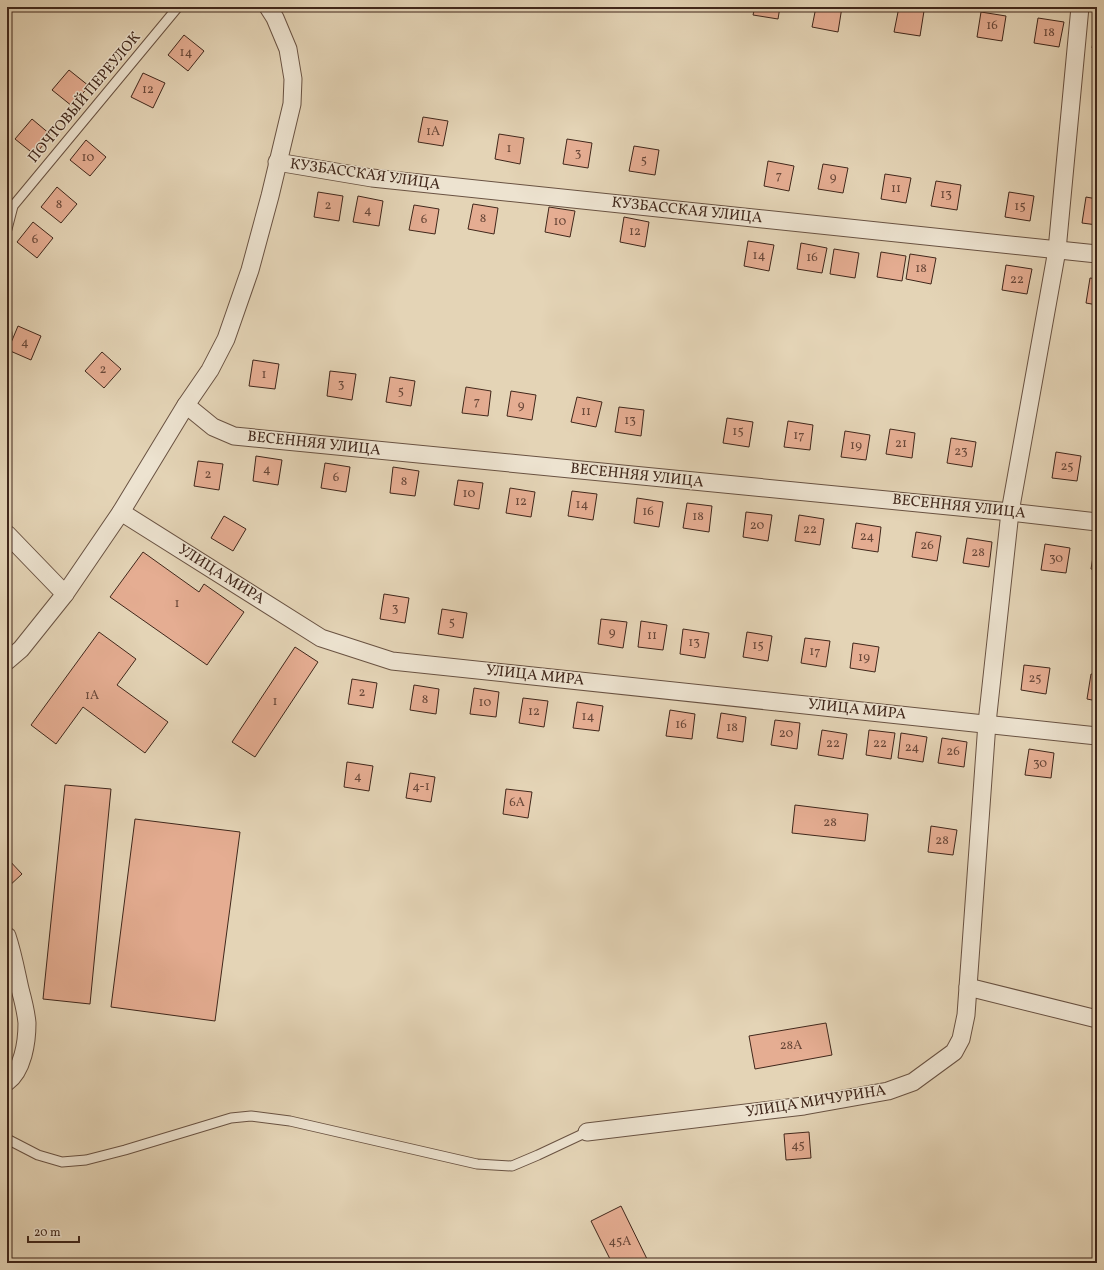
<svg xmlns="http://www.w3.org/2000/svg" width="1104" height="1270" viewBox="0 0 1104 1270" font-family="Vollkorn,serif">
	<rect width="100%" height="100%" fill="#e4d4b6"/>
	<filter id="stains"><feTurbulence type="fractalNoise" baseFrequency=".005" numOctaves="4"/><feColorMatrix values="0 0 0 0 .2 0 0 0 0 .09 0 0 0 0 .02 0 0 0 .5 -.17"/></filter>
	<radialGradient id="worn" r=".72"><stop offset=".6" stop-color="#630" stop-opacity="0"/><stop offset="1" stop-color="#630" stop-opacity=".3"/></radialGradient>
	<!-- building -->
	<g fill="#e5ad92" stroke="#40271b">
		<path d="M672 7H694L693 11Z"/>
		<path d="M755 7H780L778 19 753 15Z"/>
		<path d="M816 7H842L838 32 812 27Z"/>
		<path d="M899 7 924 11 920 36 894 32Z"/>
		<path d="M981 12 1006 16 1002 41 977 37Z"/>
		<path d="M1038 18 1064 22 1059 47 1034 43Z"/>
		<path d="M1096 23H1097V49L1092 48Z"/>
		<path d="M184 35 204 51 188 71 168 55Z"/>
		<path d="M69 70 89 86 72 106 52 90Z"/>
		<path d="M143 73 165 83 153 108 131 97Z"/>
		<path d="M423 117 448 121 443 146 418 142Z"/>
		<path d="M32 119 51 135 35 155 15 139Z"/>
		<path d="M499 134 524 138 520 164 495 159Z"/>
		<path d="M567 139 592 143 588 168 563 164Z"/>
		<path d="M86 140 106 157 90 176 70 160Z"/>
		<path d="M634 146 659 150 655 175 629 171Z"/>
		<path d="M768 161 794 166 789 191 764 186Z"/>
		<path d="M823 164 848 168 843 193 818 189Z"/>
		<path d="M885 174 911 178 906 203 881 199Z"/>
		<path d="M936 181 961 185 957 210 931 206Z"/>
		<path d="M57 187 77 204 61 223 41 207Z"/>
		<path d="M318 192 343 196 339 221 314 217Z"/>
		<path d="M1009 192 1034 196 1030 221 1005 217Z"/>
		<path d="M358 196 383 201 379 226 353 222Z"/>
		<path d="M1086 197 1097 199V225L1082 223Z"/>
		<path d="M473 204 498 208 494 234 468 229Z"/>
		<path d="M414 205 439 209 435 234 409 230Z"/>
		<path d="M549 207 575 211 570 237 545 232Z"/>
		<path d="M624 217 649 222 645 247 620 242Z"/>
		<path d="M33 222 53 238 37 258 17 242Z"/>
		<path d="M748 241 774 245 769 271 744 266Z"/>
		<path d="M801 243 827 248 822 273 797 269Z"/>
		<path d="M834 249 859 253 855 278 830 274Z"/>
		<path d="M881 252 906 256 902 281 877 277Z"/>
		<path d="M910 254 936 258 931 284 906 279Z"/>
		<path d="M1006 265 1032 269 1027 294 1002 290Z"/>
		<path d="M1090 278 1097 279V305L1086 303Z"/>
		<path d="M18 326 41 336 31 360 8 350Z"/>
		<path d="M102 352 121 369 104 388 85 371Z"/>
		<path d="M253 360 279 364 275 389 249 386Z"/>
		<path d="M330 371 356 374 352 400 327 396Z"/>
		<path d="M390 377 415 381 411 406 386 402Z"/>
		<path d="M466 387 491 391 488 416 462 413Z"/>
		<path d="M511 391 536 395 532 420 507 416Z"/>
		<path d="M577 397 602 402 596 427 571 422Z"/>
		<path d="M619 407 644 410 641 436 615 432Z"/>
		<path d="M727 418 753 422 749 447 723 443Z"/>
		<path d="M788 421 813 425 810 450 784 447Z"/>
		<path d="M890 429 915 433 912 458 886 454Z"/>
		<path d="M845 431 870 435 866 460 841 457Z"/>
		<path d="M951 438 976 442 972 467 947 463Z"/>
		<path d="M1056 452 1081 456 1077 481 1052 478Z"/>
		<path d="M256 456 282 460 278 485 253 481Z"/>
		<path d="M198 461 223 464 219 490 194 486Z"/>
		<path d="M325 463 350 467 346 492 321 488Z"/>
		<path d="M393 467 419 471 415 496 390 493Z"/>
		<path d="M458 480 483 483 479 509 454 505Z"/>
		<path d="M510 488 535 492 531 517 506 513Z"/>
		<path d="M572 491 597 494 593 520 568 516Z"/>
		<path d="M637 498 663 502 659 527 634 523Z"/>
		<path d="M687 503 712 506 709 532 683 528Z"/>
		<path d="M746 512 772 515 768 541 743 537Z"/>
		<path d="M799 515 824 519 820 545 795 541Z"/>
		<path d="M224 516 246 529 233 551 211 538Z"/>
		<path d="M856 523 881 527 878 552 852 548Z"/>
		<path d="M916 532 941 536 937 561 912 557Z"/>
		<path d="M967 538 992 542 989 567 963 563Z"/>
		<path d="M1045 544 1070 548 1066 573 1041 570Z"/>
		<path d="M1095 544H1097V570L1091 569Z"/>
		<path d="M143 552 199 592 204 584 244 612 207 665 110 597Z"/>
		<path d="M384 594 409 598 405 623 380 619Z"/>
		<path d="M442 609 467 613 463 638 438 634Z"/>
		<path d="M601 619 627 622 623 648 598 644Z"/>
		<path d="M641 621 667 625 663 650 638 647Z"/>
		<path d="M683 629 709 633 705 658 680 654Z"/>
		<path d="M99 632 136 659 117 685 168 722 145 753 83 707 56 744 31 725Z"/>
		<path d="M747 632 772 636 768 661 743 657Z"/>
		<path d="M805 638 830 641 826 667 801 663Z"/>
		<path d="M853 643 879 647 875 672 850 668Z"/>
		<path d="M295 647 318 662 255 757 232 742Z"/>
		<path d="M1024 665 1050 668 1046 694 1021 690Z"/>
		<path d="M1091 674 1097 675V701L1087 699Z"/>
		<path d="M352 679 377 683 373 708 348 704Z"/>
		<path d="M414 685 439 689 436 714 410 710Z"/>
		<path d="M474 688 499 692 496 717 470 714Z"/>
		<path d="M523 698 548 701 544 727 519 723Z"/>
		<path d="M577 702 603 706 599 731 573 728Z"/>
		<path d="M670 710 695 714 692 739 666 736Z"/>
		<path d="M721 713 746 717 743 742 717 738Z"/>
		<path d="M775 720 800 723 797 749 771 745Z"/>
		<path d="M822 730 847 734 843 759 818 755Z"/>
		<path d="M869 730 895 733 891 759 866 755Z"/>
		<path d="M901 733 927 737 923 762 898 758Z"/>
		<path d="M942 738 967 742 964 767 938 763Z"/>
		<path d="M1029 749 1054 753 1051 778 1025 775Z"/>
		<path d="M1097 759V784H1094Z"/>
		<path d="M347 762 373 766 369 791 344 787Z"/>
		<path d="M410 773 435 777 431 802 406 798Z"/>
		<path d="M65 785 111 789 90 1004 43 999Z"/>
		<path d="M506 789 532 792 528 818 503 814Z"/>
		<path d="M795 805 868 814 865 841 792 833Z"/>
		<path d="M135 819 240 832 215 1021 111 1007Z"/>
		<path d="M931 826 957 830 953 855 928 852Z"/>
		<path d="M7 858 22 874 7 888Z"/>
		<path d="M826 1023 832 1055 755 1069 749 1036Z"/>
		<path d="M809 1132 811 1158 786 1160 784 1134Z"/>
		<path d="M621 1206 649 1263H612L591 1221Z"/>
	</g>
	<g fill="none" stroke-linecap="round" stroke-linejoin="round">
		<defs>
			<g id="lane">
				<path d="M7 229 13 206 178 7"/>
				<path d="M7 333V337"/>
				<path d="M7 1139 38 1155 62 1162 86 1160 125 1150 231 1118 251 1116 290 1121 477 1164 512 1166 538 1155 587 1132"/>
			</g>
			<g id="street">
				<path d="M277 162 372 178 1097 254"/>
				<path d="M186 405 213 427 234 436 1010 512 1097 522"/>
				<path d="M121 512 321 638 392 661 1097 736"/>
				<path d="M7 534 65 594"/>
				<path d="M7 661 21 649 65 594 121 512 186 405 210 370 226 339 250 270 270 196 292 104 293 79 288 49 275 18 268 7"/>
				<path d="M7 936C13 954 16 971 20 989 23 1000 26 1012 27 1023 27 1042 23 1070 7 1082"/>
				<path d="M968 987 1097 1019"/>
				<path d="M587 1132 804 1106 888 1091 913 1082 954 1052 961 1039 966 1015 987 723 1010 512 1057 250 1080 7"/>
			</g>
		</defs>
		<!-- lane casing -->
		<use href="#lane" stroke="#695242" stroke-width="11"/>
		<!-- street casing -->
		<use href="#street" stroke="#695242" stroke-width="19"/>
		<!-- lane -->
		<use href="#lane" stroke="#ede3d0" stroke-width="9"/>
		<!-- street -->
		<use href="#street" stroke="#ede3d0" stroke-width="17"/>
	</g>
	<g text-anchor="middle" dominant-baseline="central" stroke-width="3" stroke-linejoin="round" paint-order="stroke">
		<!-- number labels -->
		<g font-size="13" fill="#694839">
			<text x="992" y="26">16</text>
			<text x="1049" y="33">18</text>
			<text x="186" y="53">14</text>
			<text x="148" y="90">12</text>
			<text x="433" y="132">1А</text>
			<text x="509" y="149">1</text>
			<text x="578" y="154">3</text>
			<text x="88" y="158">10</text>
			<text x="644" y="161">5</text>
			<text x="779" y="176">7</text>
			<text x="833" y="178">9</text>
			<text x="896" y="189">11</text>
			<text x="946" y="195">13</text>
			<text x="59" y="205">8</text>
			<text x="328" y="206">2</text>
			<text x="1020" y="207">15</text>
			<text x="368" y="211">4</text>
			<text x="483" y="219">8</text>
			<text x="424" y="220">6</text>
			<text x="560" y="222">10</text>
			<text x="635" y="232">12</text>
			<text x="35" y="240">6</text>
			<text x="759" y="256">14</text>
			<text x="812" y="258">16</text>
			<text x="921" y="269">18</text>
			<text x="1017" y="280">22</text>
			<text x="25" y="343">4</text>
			<text x="103" y="370">2</text>
			<text x="264" y="375">1</text>
			<text x="341" y="385">3</text>
			<text x="401" y="392">5</text>
			<text x="477" y="402">7</text>
			<text x="521" y="406">9</text>
			<text x="586" y="412">11</text>
			<text x="630" y="421">13</text>
			<text x="738" y="432">15</text>
			<text x="799" y="436">17</text>
			<text x="901" y="444">21</text>
			<text x="856" y="446">19</text>
			<text x="961" y="452">23</text>
			<text x="1067" y="467">25</text>
			<text x="267" y="470">4</text>
			<text x="208" y="475">2</text>
			<text x="336" y="478">6</text>
			<text x="404" y="482">8</text>
			<text x="469" y="494">10</text>
			<text x="521" y="502">12</text>
			<text x="582" y="505">14</text>
			<text x="648" y="512">16</text>
			<text x="698" y="517">18</text>
			<text x="757" y="526">20</text>
			<text x="810" y="530">22</text>
			<text x="867" y="537">24</text>
			<text x="927" y="546">26</text>
			<text x="978" y="553">28</text>
			<text x="1056" y="559">30</text>
			<text x="177" y="604">1</text>
			<text x="395" y="609">3</text>
			<text x="452" y="623">5</text>
			<text x="612" y="633">9</text>
			<text x="652" y="636">11</text>
			<text x="694" y="643">13</text>
			<text x="758" y="646">15</text>
			<text x="815" y="652">17</text>
			<text x="864" y="658">19</text>
			<text x="1035" y="679">25</text>
			<text x="362" y="693">2</text>
			<text x="92" y="696">1А</text>
			<text x="425" y="700">8</text>
			<text x="275" y="702">1</text>
			<text x="485" y="703">10</text>
			<text x="534" y="712">12</text>
			<text x="588" y="717">14</text>
			<text x="681" y="725">16</text>
			<text x="732" y="728">18</text>
			<text x="786" y="734">20</text>
			<text x="833" y="744">22</text>
			<text x="880" y="744">22</text>
			<text x="912" y="748">24</text>
			<text x="953" y="752">26</text>
			<text x="1040" y="764">30</text>
			<text x="358" y="777">4</text>
			<text x="421" y="787">4-1</text>
			<text x="517" y="803">6А</text>
			<text x="830" y="823">28</text>
			<text x="942" y="841">28</text>
			<text x="791" y="1046">28А</text>
			<text x="798" y="1146">45</text>
			<text x="620" y="1242">45А</text>
		</g>
		<!-- street labels -->
		<g font-size="15" fill="#40271b" stroke="#ede3d0">
			<text transform="translate(85 98) rotate(-50)">ПОЧТОВЫЙ ПЕРЕУЛОК</text>
			<text transform="translate(365 175) rotate(8)">КУЗБАССКАЯ УЛИЦА</text>
			<text transform="translate(687 211) rotate(6)">КУЗБАССКАЯ УЛИЦА</text>
			<text transform="translate(314 444) rotate(6)">ВЕСЕННЯЯ УЛИЦА</text>
			<text transform="translate(637 476) rotate(6)">ВЕСЕННЯЯ УЛИЦА</text>
			<text transform="translate(959 507) rotate(6)">ВЕСЕННЯЯ УЛИЦА</text>
			<text transform="translate(221 575) rotate(32)">УЛИЦА МИРА</text>
			<text transform="translate(535 676) rotate(6)">УЛИЦА МИРА</text>
			<text transform="translate(857 710) rotate(6)">УЛИЦА МИРА</text>
			<text transform="translate(816 1102) rotate(-9)">УЛИЦА МИЧУРИНА</text>
		</g>
	</g>
	<!-- margin -->
	<rect width="1104" height="1270" fill="none" stroke="#e4d4b6" stroke-width="24"/>
	<rect x="8" y="8" width="1088" height="1254" fill="none" stroke="#40271b" stroke-width="2"/>
	<rect x="12" y="12" width="1080" height="1246" fill="none" stroke="#40271b"/>
	<!-- scale -->
	<path d="M28 1236v6h51v-6" fill="none" stroke="#40271b" stroke-width="2"/>
	<text x="34" y="1236" font-size="12" fill="#40271b" stroke="#ede3d0" stroke-width="3" paint-order="stroke">20 m</text>
	<rect width="100%" height="100%" filter="url(#stains)"/>
	<rect width="100%" height="100%" fill="url(#worn)"/>
</svg>
